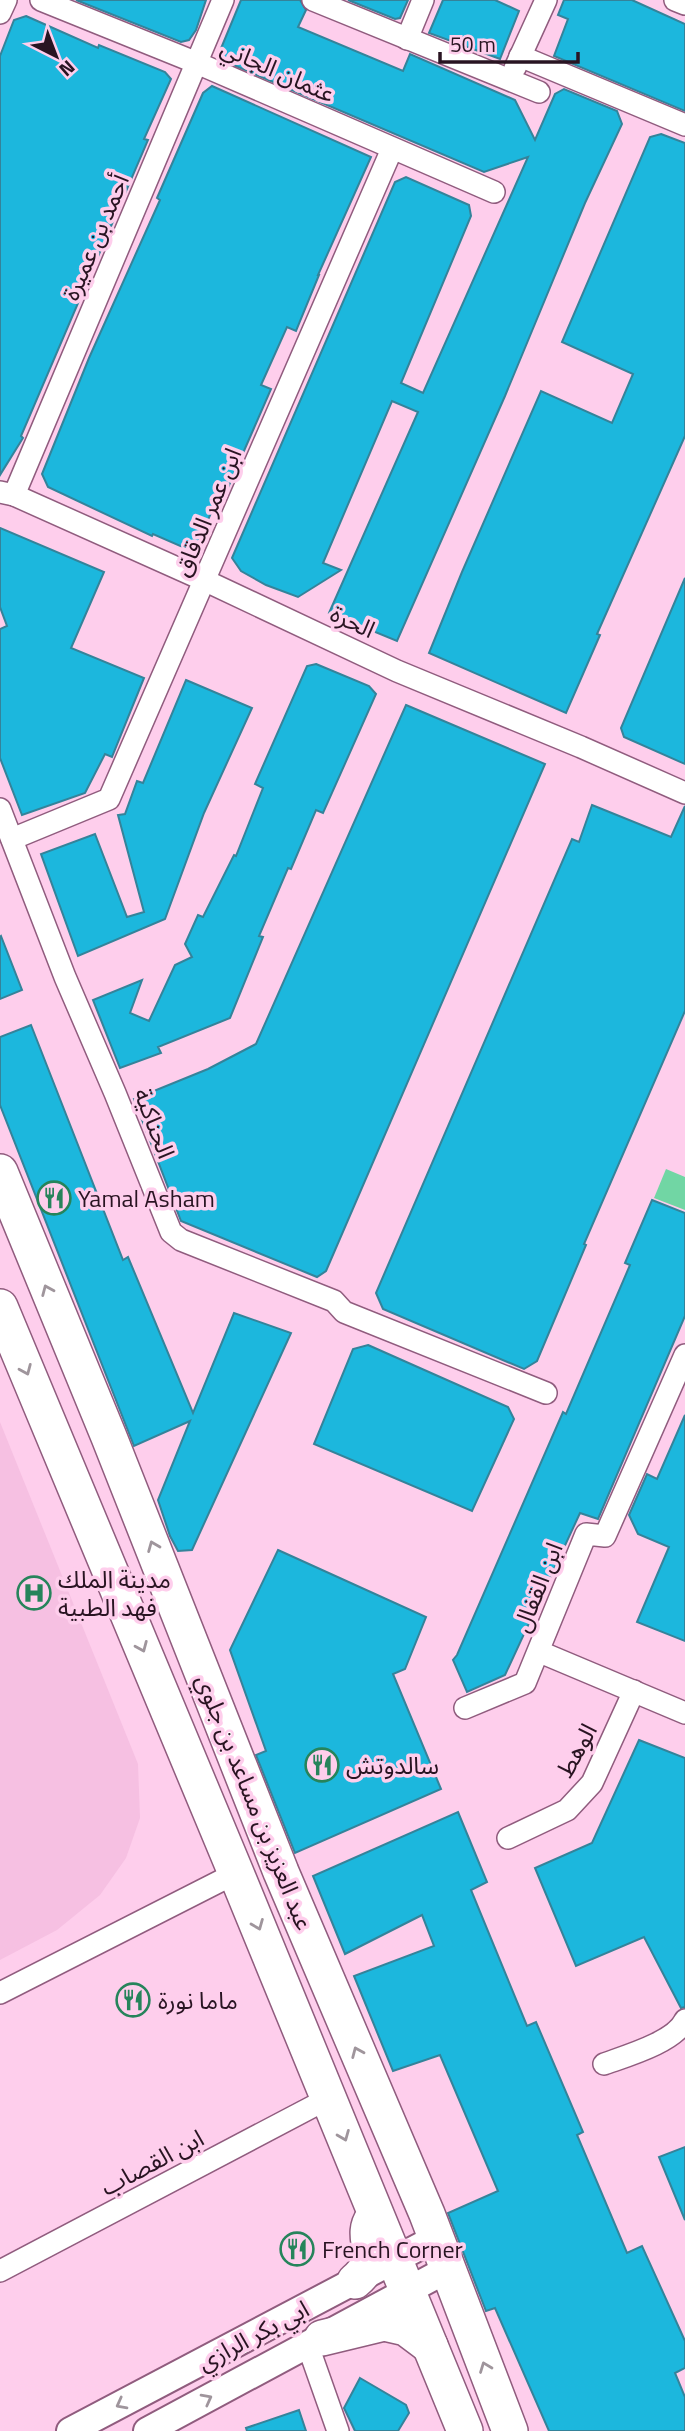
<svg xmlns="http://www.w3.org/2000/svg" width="685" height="2431" viewBox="0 0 685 2431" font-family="'Titillium Web','Noto Sans Arabic',sans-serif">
	<rect width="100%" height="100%" fill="#feceec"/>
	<!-- built -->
	<path fill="#f6c0e2" d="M0 1422 138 1764 140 1818 126 1858 100 1895 57 1930 0 1960Z"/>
	<!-- green -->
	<path fill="#71d6a4" d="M666 1169 685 1177V1210L654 1198Z"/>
	<!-- building -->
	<g fill="#1cb7dd" stroke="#34839a" stroke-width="2">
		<path d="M76 0H206L196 30 189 40 181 42Z"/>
		<path d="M241 0H300L306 10 298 27 403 71 410 54 515 100 535 140 555 94 564 89 617 111 622 124 585 203 505 396 397 641 329 613 418 412 392 401 323 563 341 570 298 597 266 585 241 571 232 558 395 182 406 177 469 205 471 216 401 383 423 393 528 157 484 172 217 58Z"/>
		<path d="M348 0H408L400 18 395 19Z"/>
		<path d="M443 0H495L519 11 500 59 429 33Z"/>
		<path d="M564 0H632L685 24V111L554 56 568 19 558 15Z"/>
		<path d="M26 16 98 48 99 45 165 72 171 79 144 139 148 140 21 436 23 438 0 475V56L14 20Z"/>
		<path d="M212 86 371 157 318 275H319L296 331 287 327 261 385 271 389 223 499 218 497 194 552 153 534 152 536 48 487 42 474 89 358 160 200 157 198 203 93Z"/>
		<path d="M661 134 685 143V436L597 634 600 635 566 713 429 653 462 572 541 391 612 423 633 374 562 342 650 137Z"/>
		<path d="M0 528 104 572 71 648 144 678 112 757 105 754 85 793 22 815 0 758V629L7 626 0 607Z"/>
		<path d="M685 578V764L624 737 621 728Z"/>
		<path d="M316 664 369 686 376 694 323 813 316 810 291 869 288 868 259 936 263 937 230 1018 158 1047 161 1053 120 1068 93 1000 142 980 130 1013 149 1021 175 965 192 957 185 944 198 915 203 917 234 855 236 856 263 788 255 784 307 666Z"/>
		<path d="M186 680 252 708 204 813 165 919 78 956 41 854 95 834 127 917 144 912 118 815 125 814 137 781 143 783Z"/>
		<path d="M406 705 545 764 326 1271 317 1277 181 1221 134 1099 208 1069 256 1044Z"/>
		<path d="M592 805 671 837 685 806V1011L584 1244 586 1245 537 1361 524 1369 383 1309 376 1293 572 839 579 842Z"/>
		<path d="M1 936 22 990 0 999V937Z"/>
		<path d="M31 1025 123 1260 128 1257 193 1413 234 1313 291 1333 192 1550 178 1551 170 1536 158 1500 190 1421 134 1446 0 1105V1037Z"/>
		<path d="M652 1200 685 1213V1316L598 1519 580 1513 505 1675 467 1692 453 1660 457 1655 563 1412 566 1414 630 1265 625 1263Z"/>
		<path d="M368 1345 508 1407 514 1419 472 1511 314 1444 353 1349Z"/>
		<path d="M685 1415V1641L637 1622 669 1547 638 1534 629 1515 647 1474 657 1479Z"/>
		<path d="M278 1550 426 1617 405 1669 393 1674 441 1789 295 1853 256 1755 266 1751 230 1650Z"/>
		<path d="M639 1740 685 1758V2007L681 2008 644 1937 576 1966 535 1868 592 1843Z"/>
		<path d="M458 1812 487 1882 471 1890 527 2026 536 2022 583 2132 577 2135 627 2253 642 2246 685 2341V2368L675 2373 685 2397V2431H549L495 2308 486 2311 448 2213 498 2191 440 2055 393 2071 354 1976 434 1946 422 1915 345 1954 313 1876Z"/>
		<path d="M685 2147V2220L659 2157Z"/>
		<path d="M360 2378 406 2405 409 2413 398 2431H355L344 2408Z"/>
		<path d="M299 2410 306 2431H247L246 2428Z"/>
	</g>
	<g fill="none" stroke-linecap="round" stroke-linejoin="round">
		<defs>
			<g id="minor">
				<path d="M41 0 197 63 494 192"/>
				<path d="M313 0 539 92"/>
				<path d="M675 0 685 4"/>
				<path d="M0 13 6 0"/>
				<path d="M407 39 423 0"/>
				<path d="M520 56 685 125"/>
				<path d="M515 68 546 0"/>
				<path d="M0 492 14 495 206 581 397 671 581 747 685 793"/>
				<path d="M14 495 223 0"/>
				<path d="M0 809 65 977 115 1093 171 1232 181 1240 334 1301 344 1312 546 1393"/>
				<path d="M12 839 109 799 392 149"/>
				<path d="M540 1652 685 1713"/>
				<path d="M465 1708 525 1683 586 1534 605 1536 685 1355"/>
				<path d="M508 1838 567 1810 592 1783 634 1691"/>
				<path d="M0 1993 236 1873"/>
				<path d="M604 2064C626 2056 675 2042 685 2020"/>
				<path d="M0 2271 329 2098"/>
				<path d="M308 2346 338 2431"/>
			</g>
			<g id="tertiary">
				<path d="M70 2431 436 2238"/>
				<path d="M147 2431 448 2269"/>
			</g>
			<g id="primary">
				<path d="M0 1172 109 1437 281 1872 427 2214 510 2431"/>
				<path d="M0 1307 236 1873 465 2431"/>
				<path d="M355 2281C385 2256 358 2239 373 2218"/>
				<path d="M322 2338 384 2323 406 2328 430 2346"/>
			</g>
		</defs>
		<!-- minor casing -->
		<use href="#minor" stroke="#905c7e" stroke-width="24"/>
		<!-- tertiary casing -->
		<use href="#tertiary" stroke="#905c7e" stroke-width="30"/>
		<!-- primary casing -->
		<use href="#primary" stroke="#905c7e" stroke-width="38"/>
		<!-- minor -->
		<use href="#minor" stroke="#fff" stroke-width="21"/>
		<!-- tertiary -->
		<use href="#tertiary" stroke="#fff" stroke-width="26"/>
		<!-- primary -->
		<use href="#primary" stroke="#fff" stroke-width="35"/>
	</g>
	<!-- one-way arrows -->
	<defs><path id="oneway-chevron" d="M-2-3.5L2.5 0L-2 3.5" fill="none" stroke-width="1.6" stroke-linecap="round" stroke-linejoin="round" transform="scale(1.75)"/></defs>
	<g stroke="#9f959c">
		<use href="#oneway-chevron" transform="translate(47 1290) rotate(-113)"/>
		<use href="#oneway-chevron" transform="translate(26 1370) rotate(67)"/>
		<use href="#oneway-chevron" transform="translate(153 1546) rotate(-112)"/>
		<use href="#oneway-chevron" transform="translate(142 1647) rotate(67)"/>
		<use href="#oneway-chevron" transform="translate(258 1925) rotate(68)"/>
		<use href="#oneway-chevron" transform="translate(357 2052) rotate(-113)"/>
		<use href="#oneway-chevron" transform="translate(344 2136) rotate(68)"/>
		<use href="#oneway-chevron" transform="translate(485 2367) rotate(-111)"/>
		<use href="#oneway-chevron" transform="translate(207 2399) rotate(-28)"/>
		<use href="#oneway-chevron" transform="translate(121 2404) rotate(152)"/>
	</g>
	<!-- icons -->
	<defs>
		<symbol id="restaurant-ring" viewBox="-11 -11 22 22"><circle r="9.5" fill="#feceec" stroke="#26845b" stroke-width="1.5"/><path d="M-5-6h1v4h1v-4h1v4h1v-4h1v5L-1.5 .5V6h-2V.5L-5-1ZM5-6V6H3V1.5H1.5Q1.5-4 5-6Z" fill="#26845b"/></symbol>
		<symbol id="hospital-ring" viewBox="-11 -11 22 22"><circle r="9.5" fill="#feceec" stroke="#26845b" stroke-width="1.5"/><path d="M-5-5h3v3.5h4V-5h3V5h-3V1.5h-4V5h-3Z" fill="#26845b"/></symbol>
	</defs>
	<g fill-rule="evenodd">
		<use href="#restaurant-ring" x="35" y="1179" width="38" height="38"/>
		<use href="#hospital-ring" x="15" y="1574" width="38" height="38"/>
		<use href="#restaurant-ring" x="303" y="1746" width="38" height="38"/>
		<use href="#restaurant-ring" x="114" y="1981" width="38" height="38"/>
		<use href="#restaurant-ring" x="278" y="2230" width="38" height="38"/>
	</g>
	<g text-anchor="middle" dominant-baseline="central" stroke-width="7" stroke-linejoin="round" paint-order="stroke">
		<!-- street labels -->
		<g font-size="24" fill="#291422" stroke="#feceec">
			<text transform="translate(278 70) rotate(24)">عثمان الجاني</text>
			<text transform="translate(95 237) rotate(-67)">أحمد بن عميرة</text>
			<text transform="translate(207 512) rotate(-67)">ابن عمر الدقاق</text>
			<text transform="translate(353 621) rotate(25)">الحرة</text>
			<text transform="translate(155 1123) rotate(69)">الحناكية</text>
			<text transform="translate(537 1587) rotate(-68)">ابن القفال</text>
			<text transform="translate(576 1750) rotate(-61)">الوهط</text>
			<text transform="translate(255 1802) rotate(68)">عبد العزيز بن مساعد بن جلوي</text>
			<text transform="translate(152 2162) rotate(-28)">ابن القصاب</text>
			<text transform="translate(253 2335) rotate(-28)">ابي بكر الرازي</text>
		</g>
		<!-- poi labels -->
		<g font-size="24" fill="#291422" stroke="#feceec" text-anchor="start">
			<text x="78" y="1198">Yamal Asham</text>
			<text x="58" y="1579">مدينة الملك<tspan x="58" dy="28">فهد الطبية</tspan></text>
			<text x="346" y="1765">سالدوتش</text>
			<text x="158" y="2000">ماما نورة</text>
			<text x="322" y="2249">French Corner</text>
		</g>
	</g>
	<!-- north arrow -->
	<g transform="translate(56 56) rotate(138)" stroke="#feceec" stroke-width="5" paint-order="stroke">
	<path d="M0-5L12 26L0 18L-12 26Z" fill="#291422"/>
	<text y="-10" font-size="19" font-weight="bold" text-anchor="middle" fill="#291422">N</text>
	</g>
	<!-- scale -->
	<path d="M440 52v10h138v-10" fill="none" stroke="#291422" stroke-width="3.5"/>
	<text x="450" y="52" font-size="21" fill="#291422" stroke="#feceec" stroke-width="5" paint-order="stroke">50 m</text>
</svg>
